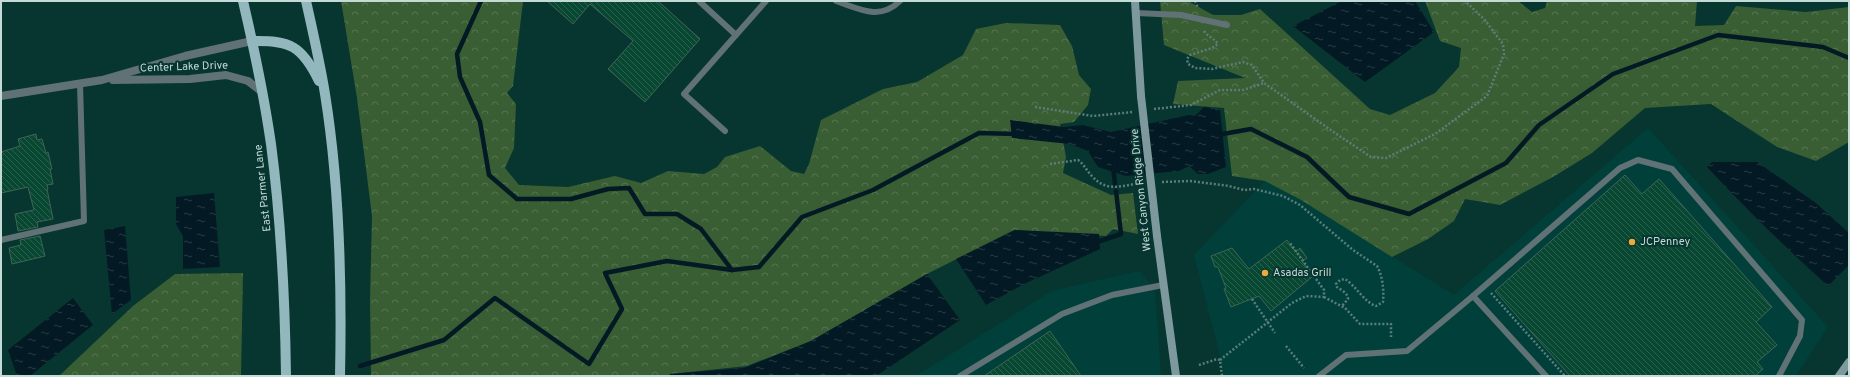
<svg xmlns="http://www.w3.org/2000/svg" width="1850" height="377" viewBox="0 0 1850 377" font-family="Overpass,sans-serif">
	<defs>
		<pattern id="forest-crowns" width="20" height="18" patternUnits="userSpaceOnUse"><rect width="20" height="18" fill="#395e33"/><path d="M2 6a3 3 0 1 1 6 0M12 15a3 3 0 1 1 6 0" fill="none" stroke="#547450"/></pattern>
		<pattern id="water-ripples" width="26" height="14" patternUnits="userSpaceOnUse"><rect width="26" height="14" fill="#031a25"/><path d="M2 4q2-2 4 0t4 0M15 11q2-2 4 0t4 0" fill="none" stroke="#263b44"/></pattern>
		<pattern id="building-back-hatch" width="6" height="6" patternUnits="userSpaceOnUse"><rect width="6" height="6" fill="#084832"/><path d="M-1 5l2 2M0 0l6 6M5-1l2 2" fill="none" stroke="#2a624f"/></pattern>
	</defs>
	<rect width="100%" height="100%" fill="#073530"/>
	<!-- built -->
	<g fill="#01403a">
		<path d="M1648 128 1828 327 1796 376H1223L1221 359 1194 255 1265 181 1301 200 1454 295Z"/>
		<path d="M1139 271 1155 290 1161 376H916L1052 291Z"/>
	</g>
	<!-- forest -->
	<g fill="url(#forest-crowns)">
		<path d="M341 1H523L513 86 507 93 516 104 514 148 505 168 519 185 568 187 615 176 641 183 668 171 704 174 717 167 725 157 760 146 791 171 804 174 809 164 821 120 883 89 917 82 963 55 976 29 1006 23 1060 25 1072 46 1079 75 1091 89 1088 105 1074 122 1060 124 1066 157 1063 173 1111 195 1133 193 1138 234 1113 229 1106 236 1014 230 927 274 811 341 747 366 670 374 668 376H371L370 300 372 216 357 98Z"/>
		<path d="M1160 1H1188L1213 15H1241L1260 9 1370 109 1390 115 1435 93 1459 67 1461 48 1440 41 1425 1H1518L1532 12 1545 8 1547 1H1697L1695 26 1724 25 1736 6 1806 12 1849 7V142L1816 161 1777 147 1711 104 1645 108 1592 153 1553 177 1500 205 1465 199 1454 221 1428 239 1392 257 1301 200 1265 181 1232 176 1224 108 1173 104 1178 81 1245 78 1164 45Z"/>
		<path d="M243 273 241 376H59L133 306 175 274Z"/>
	</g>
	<!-- water -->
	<g fill="url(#water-ripples)">
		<path d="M1342 1H1415L1434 32 1365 82 1293 26Z"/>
		<path d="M1204 107 1220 110 1226 167 1208 174H1198L1189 166 1179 171 1126 176 1098 167 1088 151 1070 144 1012 138 1010 120 1064 127 1083 125 1111 132 1189 115 1195 116Z"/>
		<path d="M1712 162H1757L1816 203 1849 233V265L1828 286C1786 248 1746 209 1707 167Z"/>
		<path d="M214 193 220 267 183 269V236L176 224V197Z"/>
		<path d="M125 226 131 300 112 314 104 230Z"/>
		<path d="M1015 230 1099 234 1100 249 1024 284 986 305 956 259Z"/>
		<path d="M927 274 960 320 876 376H670V374L744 368 811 341Z"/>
		<path d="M73 298 93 325 30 376H17L8 350Z"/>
	</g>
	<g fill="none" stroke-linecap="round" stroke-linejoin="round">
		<!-- stream -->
		<g stroke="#031a25" stroke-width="4.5">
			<path d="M481 1 457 54 460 77 480 122 489 175 517 199H571L608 189 629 188 645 214H677L701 229 732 270"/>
			<path d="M1217 135 1251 129 1307 157 1349 197 1409 214 1506 163 1539 125 1613 74 1718 35 1823 47 1849 58"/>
			<path d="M1113 167 1115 184"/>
			<path d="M1094 243 1121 234 1116 191"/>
			<path d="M360 366 444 340 495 298 589 364 622 309 605 273 667 261 732 270 759 267 802 217 873 190 979 133 1016 134"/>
		</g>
	</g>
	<!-- building -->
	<g fill="url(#building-back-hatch)" stroke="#426454">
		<path d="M547 1H658L700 39 645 102 608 69 633 41 590 4 573 24Z"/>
		<path d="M36 134 37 140 42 139 46 153 48 152 52 169H50L53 184 47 185 48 189H47L53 219 37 222 38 227 18 231 15 214 34 210 28 187 1 193V152L20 146 18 139Z"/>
		<path d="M1625 175 1642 194 1659 179 1772 307 1756 322 1777 345 1757 362 1763 369 1755 376H1570L1495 291Z"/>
		<path d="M40 236 45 256 12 264 9 248 21 245 20 240Z"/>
		<path d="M1287 240 1296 252 1300 248 1307 258 1302 261 1313 276 1271 311 1259 296 1231 307 1224 289 1226 288 1218 267H1215L1211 256 1232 248 1249 269Z"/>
		<path d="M1050 331 1081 376H984Z"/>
	</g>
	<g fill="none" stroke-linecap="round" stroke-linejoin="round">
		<!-- path -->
		<g stroke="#5b7e7a" stroke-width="2.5" stroke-dasharray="2 2" stroke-linecap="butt">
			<path d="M1195 1 1198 8"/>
			<path d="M1204 31C1208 37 1214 38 1218 44L1212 48 1190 55 1187 59 1188 64 1195 68 1212 69 1243 62 1252 65 1264 83 1335 133 1371 157 1386 158 1435 134 1487 96 1504 54 1503 44 1484 19 1465 1"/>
			<path d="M1035 107 1093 116 1133 112"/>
			<path d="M1154 109 1191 105 1220 90H1243L1264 83"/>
			<path d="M1050 164 1078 160C1085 165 1087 172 1093 177 1107 193 1124 185 1141 183"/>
			<path d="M1162 182 1190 181 1229 186 1244 190 1254 189 1283 196 1300 205 1353 250 1377 266C1383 277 1384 291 1383 302L1376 306C1364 302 1356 286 1345 279L1340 280 1336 284 1337 287C1341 290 1348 293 1348 299L1342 306"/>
			<path d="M1 217H2"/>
			<path d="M1491 293 1565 376"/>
			<path d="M1324 297 1345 308 1360 324H1391V337"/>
			<path d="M1252 299 1275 333"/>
			<path d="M1286 346 1304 368"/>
			<path d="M1220 360 1292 303 1306 296 1324 297V290L1290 243"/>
			<path d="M1199 365 1217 359 1220 360 1222 376"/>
		</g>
		<!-- lane -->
		<g stroke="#607275" stroke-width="6">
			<path d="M699 1 736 35"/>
			<path d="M836 1C859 9 880 21 900 1"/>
			<path d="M1136 13 1181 15 1227 25"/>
			<path d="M725 131 684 94 766 1"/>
			<path d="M1 240 84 221 80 84"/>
			<path d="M1473 296 1620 168 1638 160 1672 169 1802 320 1800 336 1779 376"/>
			<path d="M960 376 1062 314 1112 295 1163 285"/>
			<path d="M1319 376 1346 355 1407 351 1473 296 1546 376"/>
		</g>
		<!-- street -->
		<g stroke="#607275" stroke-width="8">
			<path d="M113 80 190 79 226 75 248 81 262 92"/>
			<path d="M1 96 102 80 185 56 252 41"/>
		</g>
		<!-- secondary -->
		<g stroke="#7d999e" stroke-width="8">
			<path d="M1135 1 1141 96"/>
			<path d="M1157 236 1176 376"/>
			<path d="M1839 376 1849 362"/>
		</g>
		<!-- primary -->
		<g stroke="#92b7bd" stroke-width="10">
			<path d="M243 1C254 48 264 96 271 144 281 220 285 299 286 376"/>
			<path d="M306 1C313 32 320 63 325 94 340 187 342 282 340 376"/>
			<path d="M252 41C290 40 302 46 319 81"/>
		</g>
		<!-- secondary-bridge -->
		<path stroke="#7d999e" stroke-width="8" d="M1141 96 1157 236"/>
	</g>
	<!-- markers -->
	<g fill="#eea83c" stroke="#073530" stroke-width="1.5">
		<circle cx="1632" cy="242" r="4"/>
		<circle cx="1265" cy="273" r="4"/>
	</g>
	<g text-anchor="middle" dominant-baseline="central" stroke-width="4" stroke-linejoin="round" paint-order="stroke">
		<!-- street labels -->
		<g font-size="11" fill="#c4dad7" stroke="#073530">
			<text transform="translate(184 67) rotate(-2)">Center Lake Drive</text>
			<text transform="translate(263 188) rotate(-96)">East Parmer Lane</text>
			<text transform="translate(1141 190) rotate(-96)">West Canyon Ridge Drive</text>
		</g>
		<!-- poi labels -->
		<g font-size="11" fill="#c4dad7" stroke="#073530" text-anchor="start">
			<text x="1640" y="242">JCPenney</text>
			<text x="1273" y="273">Asadas Grill</text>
		</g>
	</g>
	<!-- border -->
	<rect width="1850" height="377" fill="none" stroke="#c4dad7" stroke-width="4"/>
</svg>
